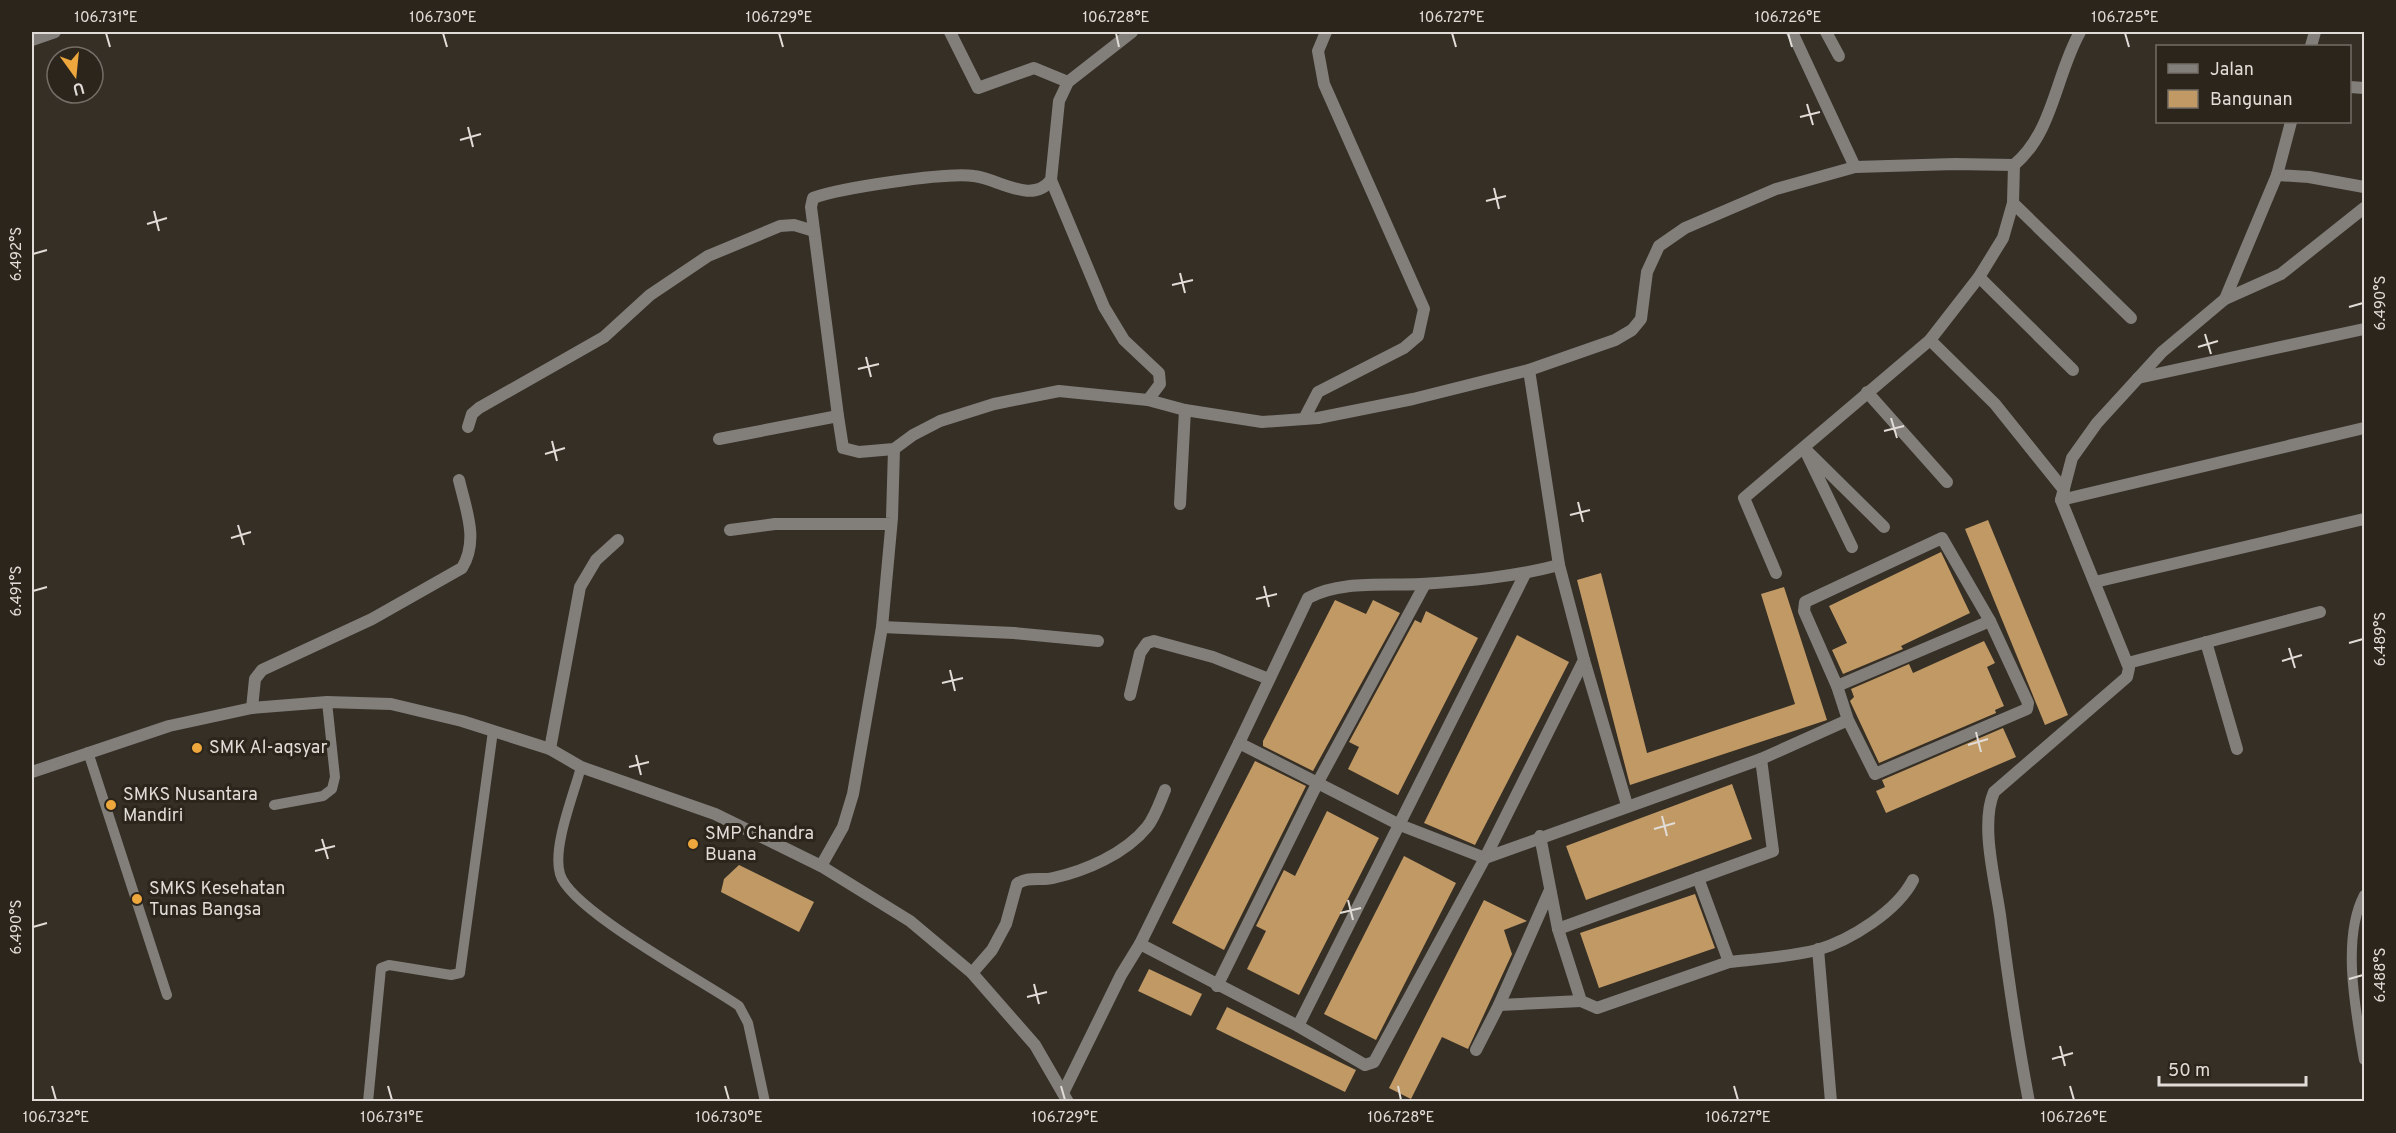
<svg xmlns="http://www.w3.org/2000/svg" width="2396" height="1133" viewBox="0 0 2396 1133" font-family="Overpass,sans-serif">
	<rect width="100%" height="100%" fill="#352f26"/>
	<!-- building -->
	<g fill="#c19964">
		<path d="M1988 520 2068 715 2045 725 1965 529Z"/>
		<path d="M1941 552 1970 613 1901 646 1903 649 1843 674 1832 650 1847 643 1829 606Z"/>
		<path d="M1601 573 1647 753 1795 704 1761 594 1784 587 1827 720 1630 785 1577 580Z"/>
		<path d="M1335 600 1366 614 1373 600 1400 613 1313 771 1263 746V741Z"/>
		<path d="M1426 611 1478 638 1398 795 1348 769 1359 747 1349 742 1415 620 1421 623Z"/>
		<path d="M1517 635 1569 662 1475 845 1424 823Z"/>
		<path d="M1984 641 1995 663 1987 667 2004 706 1995 710 1996 713 1879 763 1850 701 1854 697 1851 689 1909 664 1913 673Z"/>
		<path d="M2003 728 2016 757 1886 813 1876 791 1885 787 1882 780Z"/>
		<path d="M1255 761 1306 786 1224 950 1172 923Z"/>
		<path d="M1732 784 1752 839 1586 900 1566 846Z"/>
		<path d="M1327 811 1379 838 1299 995 1247 969 1266 931 1256 926 1284 870 1295 876Z"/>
		<path d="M1404 856 1456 883 1376 1040 1324 1014Z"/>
		<path d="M739 865 814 902 799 932 721 892 724 879Z"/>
		<path d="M1695 894 1715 948 1599 988 1580 933Z"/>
		<path d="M1484 900 1527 921 1504 930 1512 954 1468 1049 1442 1037 1411 1099 1389 1088Z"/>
		<path d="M1149 969 1202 994 1191 1016 1138 991Z"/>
		<path d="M1227 1007 1356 1070 1345 1092 1216 1029Z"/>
	</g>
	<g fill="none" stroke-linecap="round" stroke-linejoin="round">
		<!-- service -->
		<g stroke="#827e7a" stroke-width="10">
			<path d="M88 752 167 995"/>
			<path d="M581 767C574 794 552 847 560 874 570 910 703 981 739 1006L748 1023 765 1102"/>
			<path d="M274 805 323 796 332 789 335 777 327 702"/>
			<path d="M2364 895C2341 939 2356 1013 2364 1060"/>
			<path d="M368 1102 381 968 389 965 451 975 460 973 493 731"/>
		</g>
		<!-- minor -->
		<g stroke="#827e7a" stroke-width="12">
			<path d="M950 32 978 88 1034 68 1068 82"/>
			<path d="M1792 32 1855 167"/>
			<path d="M1826 32 1839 56"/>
			<path d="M32 40 55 32"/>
			<path d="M2311 46 2315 32"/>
			<path d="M2350 87 2364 88"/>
			<path d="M2014 165 2013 203 2131 318"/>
			<path d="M2277 175 2309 177 2364 187"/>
			<path d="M1051 180 1104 307 1124 340 1159 373 1160 384 1148 400"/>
			<path d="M2013 203 2003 238 1979 277 1930 340 1995 404 2064 490"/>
			<path d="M1979 277 2073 370"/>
			<path d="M2225 299 2277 175 2291 122"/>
			<path d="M2138 378 2364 329"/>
			<path d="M1867 392 1947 482"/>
			<path d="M838 416 811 207 813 198C840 188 946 172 974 176 999 179 1032 205 1051 180L1059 101 1068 82 1132 32"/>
			<path d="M1304 419 1318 392 1404 348 1418 336 1424 309 1324 84 1318 51 1326 32"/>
			<path d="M468 427 472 414 479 408 604 337 650 295 708 256 780 226 794 225 814 231"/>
			<path d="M719 439 838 416 843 448 859 452 894 449 913 435 940 421 994 404 1059 391 1148 400 1185 410 1262 422 1318 418 1413 399 1529 370 1615 340 1632 330 1641 319 1647 272 1659 246 1685 228 1776 189 1855 167 1955 164 2014 165C2053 133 2056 74 2080 32"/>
			<path d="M2061 500 2364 428"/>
			<path d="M1180 504 1185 410"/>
			<path d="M730 530 775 524H891"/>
			<path d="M1852 547 1804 448 1884 527"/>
			<path d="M1776 573 1744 498 1930 340"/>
			<path d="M2095 582 2364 519"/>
			<path d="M882 627 1014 633 1098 641"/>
			<path d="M2206 642 2237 749"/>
			<path d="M1584 660 1627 805"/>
			<path d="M2128 663 2320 612"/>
			<path d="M1837 686 1990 621"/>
			<path d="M1130 695 1140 653 1147 643 1154 641 1213 657 1269 679"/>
			<path d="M252 708 255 679 262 670 372 619 462 568C479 540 466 510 459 480"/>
			<path d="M1239 743 1308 598C1340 580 1385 586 1421 584 1468 581 1514 577 1559 565"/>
			<path d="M550 749 580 587 596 560 618 540"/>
			<path d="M1540 836 1558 929 1581 1001 1597 1008 1729 962 1698 878"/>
			<path d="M821 866 843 827 853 794 882 627 892 518 894 449"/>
			<path d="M1558 929 1773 851 1761 759"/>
			<path d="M1140 944 1239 743 1400 825 1485 858 1584 660 1559 565 1529 370"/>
			<path d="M1818 949 1831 1102"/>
			<path d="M1729 962C1757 959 1789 957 1817 950 1851 940 1897 911 1913 880"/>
			<path d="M972 973 992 950 1006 924 1017 884C1027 876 1041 881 1053 878 1085 871 1125 854 1147 827 1155 817 1160 802 1165 790"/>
			<path d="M1217 986 1318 782 1425 584"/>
			<path d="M1499 1005 1581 1001"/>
			<path d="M1298 1026 1525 574"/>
			<path d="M1476 1050 1499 1005 1550 890"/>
			<path d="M1063 1093 1121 975 1140 944 1298 1026 1365 1065 1374 1062 1485 858 1761 759 1848 720 1837 686 1804 611 1805 602 1942 538 1990 621 2028 703 2027 709 1875 774 1848 720"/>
			<path d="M2029 1102C2017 1039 2008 977 2000 915 1995 880 1980 824 1994 792L2127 677 2129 668 2061 500 2072 458 2097 423 2162 352 2225 299 2281 274 2364 208"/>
		</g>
		<!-- tertiary -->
		<path stroke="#827e7a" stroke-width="12" d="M32 772 169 726 252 708 327 702 391 704 462 721 550 749 581 767 715 814 821 866 910 921 972 973 1035 1045 1068 1102"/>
	</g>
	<!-- ticks -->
	<path fill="none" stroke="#e1dcd7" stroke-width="2" d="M106 33 110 47M443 33 447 47M779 33 783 47M1116 33 1119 47M1452 33 1456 47M1788 33 1792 47M2125 33 2129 47M1807 104 1813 125M1800 117 1820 112M468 127 473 147M460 140 481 134M1494 188 1499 209M1486 201 1506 196M154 211 159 231M147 224 167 218M33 254 47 250M1180 273 1185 293M1172 285 1193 280M2349 307 2363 303M2205 334 2211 354M2198 347 2218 341M866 357 871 377M858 369 879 364M1891 418 1897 438M1884 431 1904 426M552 441 557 461M545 454 565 448M1578 502 1583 522M1570 515 1590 510M238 525 244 545M231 538 251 532M1264 586 1269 607M33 591 47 587M1256 599 1277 594M2349 643 2363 639M2289 648 2295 668M2282 661 2302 655M950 670 955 691M942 683 963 678M1976 732 1981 752M1968 745 1988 739M636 755 641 775M629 767 649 762M1662 816 1667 836M1654 829 1675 823M322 839 328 859M315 851 335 846M1348 900 1353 920M1340 913 1361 908M33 927 47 923M2349 979 2363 975M1034 984 1039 1004M1027 997 1047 992M2060 1046 2065 1066M2052 1059 2073 1053M52 1086 56 1100M388 1086 392 1100M725 1086 729 1100M1061 1086 1065 1100M1398 1086 1401 1100M1734 1086 1738 1100M2070 1086 2074 1100"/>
	<!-- markers -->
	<g fill="#eea73d" stroke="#2b251c" stroke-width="2">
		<circle cx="197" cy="748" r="6"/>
		<circle cx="111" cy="805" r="6"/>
		<circle cx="693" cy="844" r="6"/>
		<circle cx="137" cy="899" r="6"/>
	</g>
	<g text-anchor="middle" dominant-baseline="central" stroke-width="6" stroke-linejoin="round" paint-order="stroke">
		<!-- poi labels -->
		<g font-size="18" fill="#e1dcd7" stroke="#2b251c" text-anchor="start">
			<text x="209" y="748">SMK Al-aqsyar</text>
			<text x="123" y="795">SMKS Nusantara<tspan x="123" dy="21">Mandiri</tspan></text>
			<text x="705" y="834">SMP Chandra<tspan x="705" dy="21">Buana</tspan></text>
			<text x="149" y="889">SMKS Kesehatan<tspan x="149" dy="21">Tunas Bangsa</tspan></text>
		</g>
	</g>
	<!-- border -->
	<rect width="2396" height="1133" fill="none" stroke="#2b251c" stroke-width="66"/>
	<!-- legend -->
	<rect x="2156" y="45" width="195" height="78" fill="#2b251c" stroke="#746e67" stroke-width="1.5"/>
	<rect x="2168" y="64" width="30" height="9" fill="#827e7a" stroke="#746e67" stroke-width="1.5"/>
	<text x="2210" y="75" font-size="18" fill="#e1dcd7">Jalan</text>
	<rect x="2168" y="90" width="30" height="18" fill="#c19964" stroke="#746e67" stroke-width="1.5"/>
	<text x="2210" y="105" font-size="18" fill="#e1dcd7">Bangunan</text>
	<!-- north arrow -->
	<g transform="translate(75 75) rotate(165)"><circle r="28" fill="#2b251c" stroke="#746e67" stroke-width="1.5"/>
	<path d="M0-4.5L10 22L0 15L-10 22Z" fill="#eea73d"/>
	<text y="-9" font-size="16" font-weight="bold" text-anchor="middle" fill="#e1dcd7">U</text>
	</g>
	<!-- scale -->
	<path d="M2159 1076v9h147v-9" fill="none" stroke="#e1dcd7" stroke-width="3"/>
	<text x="2168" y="1076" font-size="18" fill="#e1dcd7" stroke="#2b251c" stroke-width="4.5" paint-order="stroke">50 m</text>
	<rect x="33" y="33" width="2330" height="1067" fill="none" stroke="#e1dcd7" stroke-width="2"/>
	<g font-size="15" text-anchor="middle" fill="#e1dcd7">
		<text x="106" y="22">106.731°E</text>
		<text x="443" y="22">106.730°E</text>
		<text x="779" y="22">106.729°E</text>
		<text x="1116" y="22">106.728°E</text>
		<text x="1452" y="22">106.727°E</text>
		<text x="1788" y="22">106.726°E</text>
		<text x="2125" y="22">106.725°E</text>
		<text transform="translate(16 254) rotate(-90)" y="5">6.492°S</text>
		<text transform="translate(2380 303) rotate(-90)" y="5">6.490°S</text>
		<text transform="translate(16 591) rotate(-90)" y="5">6.491°S</text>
		<text transform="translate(2380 639) rotate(-90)" y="5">6.489°S</text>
		<text transform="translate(16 927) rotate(-90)" y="5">6.490°S</text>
		<text transform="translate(2380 975) rotate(-90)" y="5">6.488°S</text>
		<text x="56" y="1122">106.732°E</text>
		<text x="392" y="1122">106.731°E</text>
		<text x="729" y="1122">106.730°E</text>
		<text x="1065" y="1122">106.729°E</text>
		<text x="1401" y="1122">106.728°E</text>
		<text x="1738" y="1122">106.727°E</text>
		<text x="2074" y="1122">106.726°E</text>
	</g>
</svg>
